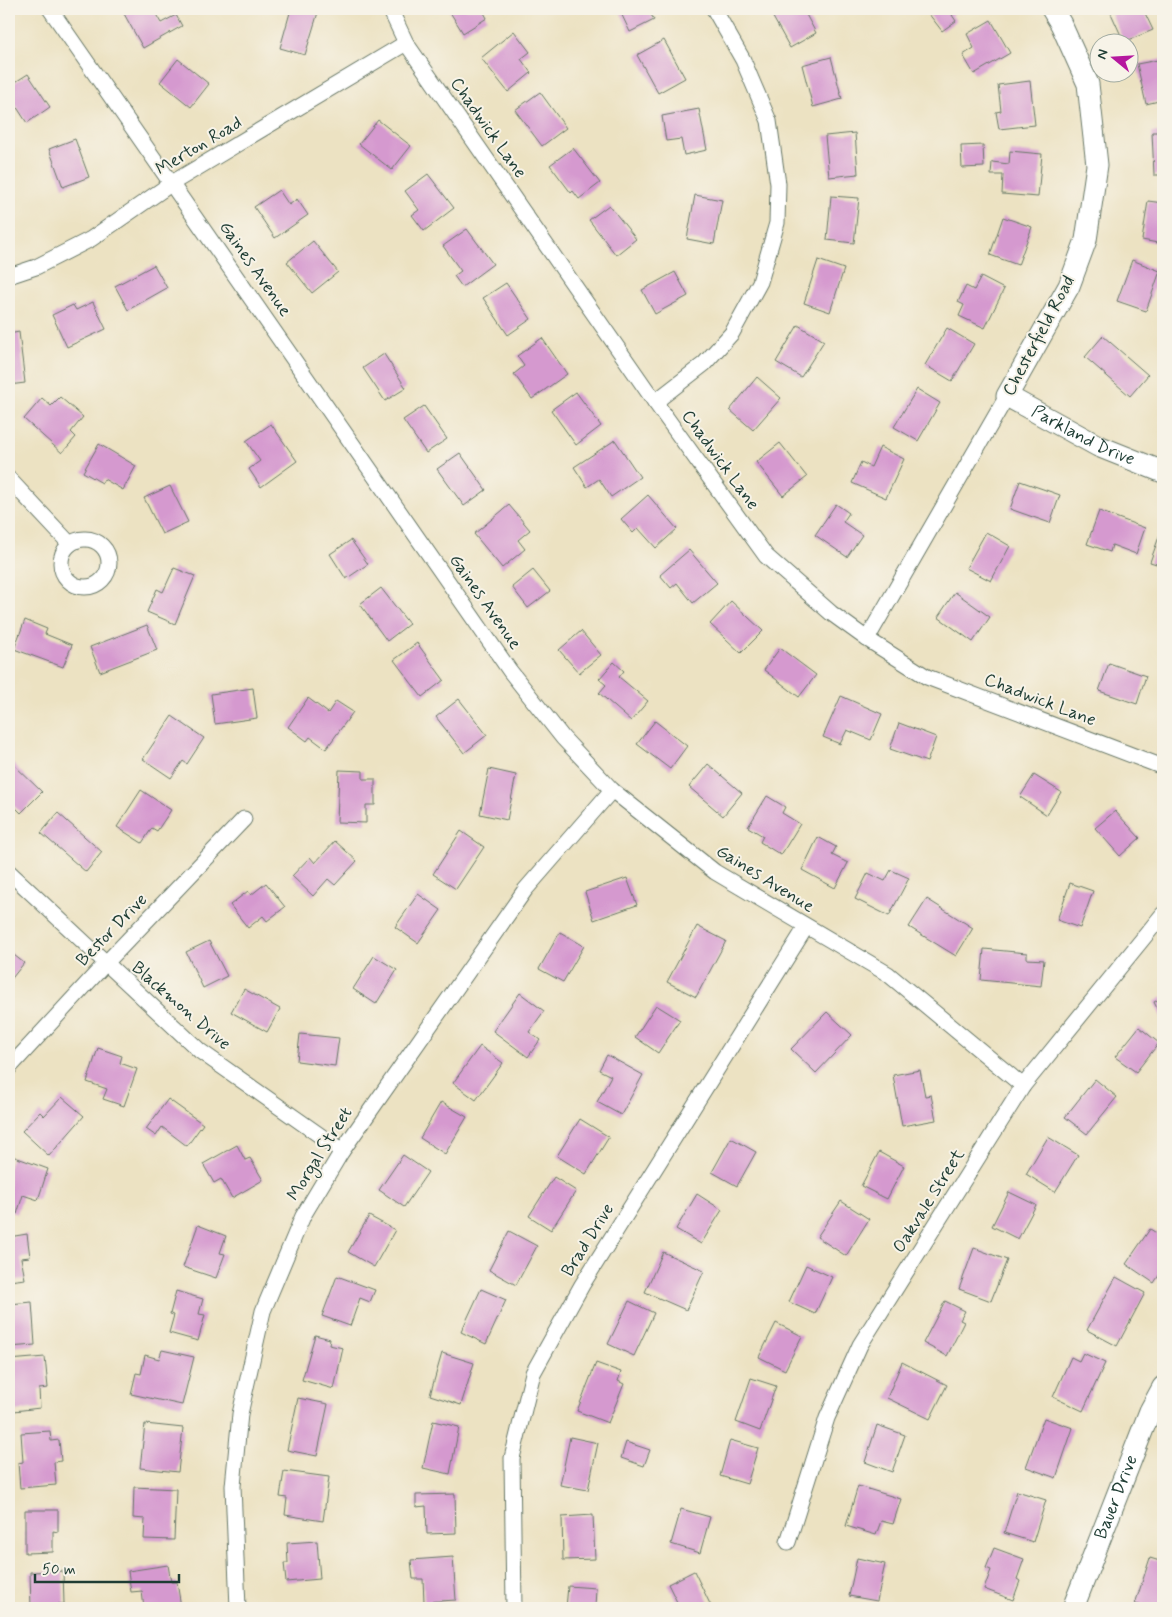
<svg xmlns="http://www.w3.org/2000/svg" width="1172" height="1617" viewBox="0 0 1172 1617" font-family="Mynerve,sans-serif">
	<rect width="100%" height="100%" fill="#f7f3e8"/>
	<filter id="ink" filterUnits="userSpaceOnUse"><feTurbulence type="fractalNoise" baseFrequency=".02" numOctaves="2"/><feDisplacementMap in="SourceGraphic" scale="10" xChannelSelector="R" yChannelSelector="G"/><feConvolveMatrix kernelMatrix="1 2 1 2 8 2 1 2 1" color-interpolation-filters="sRGB"/></filter>
	<filter id="wash" filterUnits="userSpaceOnUse"><feTurbulence type="fractalNoise" baseFrequency=".0096" numOctaves="4" result="noise"/><feDisplacementMap in="SourceGraphic" scale="20" xChannelSelector="R" yChannelSelector="G"/><feGaussianBlur stdDeviation="1.12" result="paint"/><feColorMatrix in="noise" values="0 0 0 0 0 0 0 0 0 0 0 0 0 0 0 0 0 1.4 0 .05"/><feComposite in="paint" operator="in"/></filter>
	<g filter="url(#wash)">
		<rect width="100%" height="100%" fill="#ece2c2"/>
		<g id="blocks">
			<!-- building -->
			<g fill="#d599cf">
				<path d="M128 9H153L161 23 176 15 182 26 143 48 123 12Z"/>
				<path d="M291 9H319L305 55 280 48Z"/>
				<path d="M448 9H482L487 18 463 33Z"/>
				<path d="M619 9H648L654 20 630 32Z"/>
				<path d="M772 9H803L816 33 790 48 769 10Z"/>
				<path d="M925 9H960L952 15 956 21 942 31Z"/>
				<path d="M1109 9H1143L1153 30 1124 42Z"/>
				<path d="M991 20 1010 53 974 74 963 55 974 48 967 34Z"/>
				<path d="M514 31 530 52 521 59 531 73 508 92 481 58Z"/>
				<path d="M664 40 685 78 658 93 637 55Z"/>
				<path d="M831 57 842 99 813 107 802 65Z"/>
				<path d="M178 59 209 84 191 107 160 82Z"/>
				<path d="M1163 59V100L1146 104 1137 64Z"/>
				<path d="M28 74 50 107 27 123 9 95V86Z"/>
				<path d="M1030 81 1035 125 999 129 996 112 1001 111 998 85Z"/>
				<path d="M540 92 566 128 542 146 515 110Z"/>
				<path d="M699 109 707 150 684 155 681 139 666 141 662 116Z"/>
				<path d="M378 120 411 146 392 170 359 144Z"/>
				<path d="M1152 132H1163V175H1154Z"/>
				<path d="M855 133 858 174 829 177 825 136Z"/>
				<path d="M75 139 89 177 63 187 49 149Z"/>
				<path d="M983 145 984 167 962 168 961 146Z"/>
				<path d="M573 148 600 183 579 199 573 191 571 193 550 165Z"/>
				<path d="M1010 151 1042 154 1038 197 1002 194 1003 175H991L992 162 1009 164Z"/>
				<path d="M428 174 454 208 424 231 412 215 419 210 405 191Z"/>
				<path d="M279 190 289 205 297 199 308 215 275 238 254 207Z"/>
				<path d="M695 195 722 200 714 244 687 239Z"/>
				<path d="M831 196 859 198 854 243 827 240Z"/>
				<path d="M1148 201 1163 203V244L1142 240Z"/>
				<path d="M609 205 636 239 616 255 589 220Z"/>
				<path d="M1003 217 1032 227 1018 265 990 255Z"/>
				<path d="M467 229 493 264 462 287 454 276 461 271 443 246Z"/>
				<path d="M313 241 338 272 312 293 287 262Z"/>
				<path d="M818 260 844 269 830 312 804 303Z"/>
				<path d="M1132 260 1160 271 1146 311 1117 301Z"/>
				<path d="M154 265 167 288 128 310 115 286Z"/>
				<path d="M675 272 688 296 655 314 642 290Z"/>
				<path d="M981 277 1004 289 985 328 959 316 964 305 958 302 966 286 974 290Z"/>
				<path d="M506 283 531 319 508 335 483 298Z"/>
				<path d="M93 302 106 329 67 347 52 315 73 305 76 310Z"/>
				<path d="M798 325 824 341 801 377 776 362Z"/>
				<path d="M947 328 974 344 952 381 925 365Z"/>
				<path d="M19 332 25 383 9 385V334Z"/>
				<path d="M1103 336 1148 375 1130 396 1085 357Z"/>
				<path d="M542 338 567 374 532 399 514 374 524 366 517 356Z"/>
				<path d="M384 354 406 388 385 401 363 368Z"/>
				<path d="M757 377 781 398 753 430 730 410Z"/>
				<path d="M917 389 940 403 918 441 894 427Z"/>
				<path d="M576 392 601 426 576 445 551 410Z"/>
				<path d="M60 397 83 417 71 432 76 437 62 453 24 419 42 398 51 406Z"/>
				<path d="M424 406 447 439 426 453 403 420Z"/>
				<path d="M271 424 297 461 261 487 249 469 260 461 246 441Z"/>
				<path d="M615 440 640 477 611 497 599 479 587 487 574 467Z"/>
				<path d="M780 443 807 477 783 496 756 462Z"/>
				<path d="M99 444 136 466 123 490 104 479 102 483 83 472Z"/>
				<path d="M880 447 904 459 886 498 852 483 861 462 871 467Z"/>
				<path d="M460 453 486 490 464 506 437 469Z"/>
				<path d="M1020 481 1060 495 1050 523 1010 509Z"/>
				<path d="M170 486 188 522 162 534 144 498Z"/>
				<path d="M648 495 677 529 656 548 638 528 633 533 621 519Z"/>
				<path d="M836 504 849 513 843 522 862 535 847 557 815 535Z"/>
				<path d="M509 505 530 530 518 540 525 549 502 568 474 534Z"/>
				<path d="M1099 511 1145 528 1136 554 1112 545 1110 552 1087 544Z"/>
				<path d="M986 532 1010 546 991 581 966 568Z"/>
				<path d="M1160 534 1163 535V566L1150 562Z"/>
				<path d="M351 540 368 564 346 579 330 554Z"/>
				<path d="M689 550 717 583 693 603 677 583 671 588 660 575Z"/>
				<path d="M174 568 195 576 175 624 147 612 157 589 163 592Z"/>
				<path d="M533 570 550 591 528 608 512 587Z"/>
				<path d="M381 588 409 624 387 641 360 604Z"/>
				<path d="M955 592 990 617 973 642 938 617Z"/>
				<path d="M731 601 763 631 741 653 710 624Z"/>
				<path d="M25 620 47 629 45 634 72 645 63 667 14 649Z"/>
				<path d="M147 625 157 650 100 672 90 647Z"/>
				<path d="M581 631 601 655 579 673 559 650Z"/>
				<path d="M417 643 444 680 422 697 394 660Z"/>
				<path d="M780 648 816 675 799 697 764 670Z"/>
				<path d="M614 662 624 671 619 677 648 701 631 721 599 693 606 685 599 679Z"/>
				<path d="M1109 663 1146 676 1137 704 1099 691Z"/>
				<path d="M253 688 257 718 215 724 211 694Z"/>
				<path d="M841 696 882 714 871 740 847 730 840 744 823 737Z"/>
				<path d="M308 698 328 713 336 701 353 712 326 749 310 737 307 741 288 727Z"/>
				<path d="M459 699 487 735 464 753 436 717Z"/>
				<path d="M172 716 204 738 187 764 183 761 171 778 143 759Z"/>
				<path d="M655 721 687 746 670 769 637 744Z"/>
				<path d="M899 723 936 737 927 762 890 749Z"/>
				<path d="M12 763 42 792 21 813 9 801V766Z"/>
				<path d="M708 764 742 793 723 816 689 787Z"/>
				<path d="M489 769 516 775 507 820 480 814Z"/>
				<path d="M339 770 363 771V779H375V805H366V823L337 822Z"/>
				<path d="M1034 775 1061 792 1047 815 1020 797Z"/>
				<path d="M141 790 171 810 157 831 152 828 142 843 117 827Z"/>
				<path d="M767 796 785 807 782 813 800 824 781 855 760 842 763 836 748 827Z"/>
				<path d="M1115 811 1140 838 1120 856 1095 828Z"/>
				<path d="M58 813 102 852 86 872 41 833Z"/>
				<path d="M461 831 484 847 456 889 433 874Z"/>
				<path d="M818 837 836 847 832 855 848 863 835 888 802 870Z"/>
				<path d="M335 841 357 861 335 885 328 879 313 896 292 876 310 857 315 863Z"/>
				<path d="M891 870 909 878 889 916 855 899 868 873 885 881Z"/>
				<path d="M627 878 637 905 594 920 585 892Z"/>
				<path d="M266 883 285 907 267 921 263 916 248 928 230 905 248 891 251 895Z"/>
				<path d="M1070 883 1093 891 1080 928 1057 920Z"/>
				<path d="M418 894 441 910 418 943 395 927Z"/>
				<path d="M927 899 973 928 956 956 909 927Z"/>
				<path d="M697 926 726 941 696 997 667 982Z"/>
				<path d="M560 932 584 946 563 982 539 969Z"/>
				<path d="M209 941 227 976 203 988 186 952Z"/>
				<path d="M984 949 1027 953V959L1044 960 1041 986 981 980Z"/>
				<path d="M9 951 24 963 9 982Z"/>
				<path d="M374 956 397 970 376 1004 353 989Z"/>
				<path d="M244 989 280 1009 267 1032 231 1012Z"/>
				<path d="M520 993 544 1011 529 1032 540 1040 528 1057 493 1031Z"/>
				<path d="M1163 997V1021L1154 1002Z"/>
				<path d="M656 1005 680 1020 658 1053 635 1037Z"/>
				<path d="M827 1012 852 1035 816 1073 791 1049Z"/>
				<path d="M1139 1027 1159 1043 1136 1072 1115 1057Z"/>
				<path d="M300 1034 339 1038 335 1066 297 1061Z"/>
				<path d="M480 1046 503 1063 476 1100 453 1083Z"/>
				<path d="M98 1048 122 1056 120 1063 137 1069 124 1106 103 1099 107 1089 87 1082Z"/>
				<path d="M607 1055 643 1075 621 1115 597 1102 611 1076 599 1070Z"/>
				<path d="M920 1070 925 1096 931 1095 936 1120 902 1126 893 1075Z"/>
				<path d="M1095 1079 1117 1097 1087 1134 1065 1117Z"/>
				<path d="M62 1097 84 1116 49 1156 22 1131 40 1112 44 1116Z"/>
				<path d="M168 1099 203 1124 187 1146 162 1127 156 1136 146 1129Z"/>
				<path d="M441 1102 467 1117 445 1154 420 1138Z"/>
				<path d="M580 1119 609 1137 586 1174 557 1156Z"/>
				<path d="M1048 1137 1078 1155 1055 1192 1026 1174Z"/>
				<path d="M731 1138 756 1152 737 1186 712 1172Z"/>
				<path d="M237 1145 245 1160 250 1158 263 1180 232 1198 221 1179 214 1183 203 1164Z"/>
				<path d="M879 1152 904 1166 887 1199 861 1186Z"/>
				<path d="M403 1155 428 1172 404 1207 379 1190Z"/>
				<path d="M12 1156 48 1169 38 1200 23 1195 17 1214 9 1211V1165Z"/>
				<path d="M554 1177 576 1191 551 1230 529 1216Z"/>
				<path d="M1009 1192 1036 1205 1018 1239 992 1226Z"/>
				<path d="M697 1194 722 1210 701 1244 676 1229Z"/>
				<path d="M841 1201 869 1219 846 1256 817 1237Z"/>
				<path d="M369 1216 395 1230 374 1267 348 1252Z"/>
				<path d="M198 1225 226 1236 220 1253 225 1254 216 1278 183 1267Z"/>
				<path d="M1150 1229 1163 1237V1269L1154 1283 1126 1264Z"/>
				<path d="M509 1231 537 1246 516 1285 489 1270Z"/>
				<path d="M27 1234 30 1257 21 1258 25 1279 9 1281V1237Z"/>
				<path d="M974 1248 1007 1260 991 1301 959 1289Z"/>
				<path d="M663 1252 704 1271 686 1310 645 1292Z"/>
				<path d="M806 1265 832 1277 815 1314 789 1302Z"/>
				<path d="M337 1276 375 1290 370 1302 360 1298 350 1326 322 1316Z"/>
				<path d="M1116 1277 1145 1293 1117 1346 1087 1330Z"/>
				<path d="M481 1289 506 1300 486 1344 461 1332Z"/>
				<path d="M176 1291 203 1299 199 1314 205 1315 198 1341 169 1333 174 1315 170 1314Z"/>
				<path d="M629 1301 654 1313 634 1356 608 1344Z"/>
				<path d="M945 1301 965 1311 960 1320 964 1322 947 1356 923 1343Z"/>
				<path d="M32 1302 35 1345 9 1347V1304Z"/>
				<path d="M776 1323 802 1336 785 1370 759 1357Z"/>
				<path d="M315 1335 330 1339 329 1345 343 1348 334 1389 302 1380Z"/>
				<path d="M162 1350 194 1357 182 1405 131 1394 136 1373 141 1374 145 1355 159 1359Z"/>
				<path d="M442 1353 474 1363 461 1405 430 1395Z"/>
				<path d="M1083 1353 1105 1363 1083 1411 1053 1397 1071 1357 1079 1361Z"/>
				<path d="M45 1357 48 1388 39 1389 40 1408 14 1411 9 1360Z"/>
				<path d="M902 1362 947 1385 930 1419 887 1398Z"/>
				<path d="M596 1363 621 1372 618 1381 624 1384 608 1423 577 1411Z"/>
				<path d="M751 1378 776 1386 760 1431 736 1422Z"/>
				<path d="M298 1398 328 1404 317 1456 287 1450Z"/>
				<path d="M1044 1418 1073 1428 1056 1478 1026 1467Z"/>
				<path d="M433 1421 459 1427 450 1474 423 1468Z"/>
				<path d="M145 1424 183 1428 178 1472 140 1468Z"/>
				<path d="M877 1425 905 1435 892 1472 865 1462Z"/>
				<path d="M50 1431 51 1441 59 1440 61 1461 54 1462 56 1485 20 1488 18 1463 23 1462 21 1433Z"/>
				<path d="M570 1437 598 1443 588 1490 560 1485Z"/>
				<path d="M730 1440 758 1448 747 1484 720 1476Z"/>
				<path d="M626 1442 650 1450 644 1466 621 1458Z"/>
				<path d="M284 1471 329 1477 323 1521 285 1515 287 1498 280 1497Z"/>
				<path d="M858 1486 901 1499 893 1524 881 1521 876 1535 846 1526Z"/>
				<path d="M134 1487 176 1489 174 1540 144 1539 145 1519 133 1518Z"/>
				<path d="M1017 1491 1046 1500 1033 1542 1004 1533Z"/>
				<path d="M455 1494 456 1533 427 1534 426 1506 416 1507V1495Z"/>
				<path d="M681 1509 710 1517 700 1553 671 1544Z"/>
				<path d="M25 1510H58V1532L53 1531V1552L25 1553Z"/>
				<path d="M593 1515 595 1559 563 1560 562 1517Z"/>
				<path d="M317 1541 320 1579 286 1582 284 1563H288L287 1543Z"/>
				<path d="M994 1548 1024 1559 1017 1579 1020 1581 1013 1600 984 1589 991 1570 986 1568Z"/>
				<path d="M453 1557 456 1600 424 1602 423 1579H413L411 1560Z"/>
				<path d="M857 1558 885 1564 877 1601 849 1596Z"/>
				<path d="M1150 1558 1163 1562V1608H1151L1135 1604Z"/>
				<path d="M168 1565 171 1582H177L181 1607 144 1608 142 1591 131 1592 128 1571Z"/>
				<path d="M63 1571 64 1604H58V1608H31L30 1572Z"/>
				<path d="M694 1571 712 1608H680L668 1584Z"/>
				<path d="M568 1586 596 1588 595 1608H566Z"/>
			</g>
		</g>
	</g>
	<g filter="url(#ink)">
		<use href="#blocks" fill-opacity="0" stroke="#677766" stroke-width="1"/>
		<g fill="none" stroke-linecap="round" stroke-linejoin="round">
			<defs>
				<g id="street">
					<path d="M50 9 510 671 563 738 612 790 715 872 888 974 1023 1086"/>
					<path d="M390 9 406 43 655 402 766 556 831 613 867 639 927 677 1163 767"/>
					<path d="M9 276 36 267 91 239 172 183 406 43"/>
					<path d="M655 402 704 364 732 333 760 282 777 223 778 184 769 121 743 60 714 9"/>
					<path d="M9 479 70 544"/>
					<circle cx="85" cy="563" r="24"/>
					<path d="M867 639 1007 396"/>
					<path d="M9 872 200 1051 342 1151"/>
					<path d="M9 1068 105 964 244 819"/>
					<path d="M788 1542 827 1418 860 1345 1023 1086 1163 914"/>
					<path d="M238 1608 233 1486 240 1414 263 1311 303 1216 342 1151 525 890 612 790"/>
					<path d="M514 1608 512 1458 533 1373 582 1285 806 927"/>
				</g>
				<g id="secondary">
					<path id="s1" d="M1052 9 1061 24 1088 84 1097 165 1086 240 1069 286 1007 396 1098 446 1163 472"/>
					<path id="s2" d="M1073 1608 1150 1411 1163 1387"/>
				</g>
			</defs>
			<!-- street casing -->
			<use href="#street" stroke="#677766" stroke-width="17"/>
			<!-- secondary casing -->
			<use href="#secondary" stroke="#677766" stroke-width="23"/>
			<!-- street -->
			<use href="#street" stroke="#fff" stroke-width="15"/>
			<!-- secondary -->
			<use href="#secondary" stroke="#fff" stroke-width="21"/>
		</g>
	</g>
	<g text-anchor="middle" dominant-baseline="central" stroke-width="4" stroke-linejoin="round" paint-order="stroke">
		<!-- street labels -->
		<g font-size="18" fill="#1f3d34" stroke="#f7f3e8">
			<text transform="translate(488 128) rotate(55)">Chadwick Lane</text>
			<text transform="translate(199 146) rotate(-31)">Merton Road</text>
			<text transform="translate(255 269) rotate(55)">Gaines Avenue</text>
			<text transform="translate(1039 336) rotate(-62)">Chesterfield Road</text>
			<text stroke="none"><textPath href="#s1" startOffset="502">Parkland Drive</textPath></text>
			<text transform="translate(720 460) rotate(54)">Chadwick Lane</text>
			<text transform="translate(485 602) rotate(55)">Gaines Avenue</text>
			<text transform="translate(1040 700) rotate(21)">Chadwick Lane</text>
			<text transform="translate(765 879) rotate(32)">Gaines Avenue</text>
			<text transform="translate(112 930) rotate(-46)">Bestor Drive</text>
			<text transform="translate(181 1006) rotate(41)">Blackmon Drive</text>
			<text transform="translate(320 1154) rotate(-58)">Morgal Street</text>
			<text transform="translate(929 1201) rotate(-58)">Oakvale Street</text>
			<text transform="translate(588 1240) rotate(-58)">Brad Drive</text>
			<text stroke="none"><textPath href="#s2" startOffset="119">Bauer Drive</textPath></text>
		</g>
	</g>
	<!-- margin -->
	<rect width="1172" height="1617" fill="none" stroke="#f7f3e8" stroke-width="30"/>
	<!-- north arrow -->
	<g transform="translate(1114 58) rotate(288)"><circle r="24" fill="#f7f3e8" stroke="#a1aaa0"/>
	<path d="M0-4L9 19L0 12L-9 19Z" fill="#b5179e"/>
	<text y="-8" font-size="14" font-weight="bold" text-anchor="middle" fill="#1f3d34">N</text>
	</g>
	<!-- scale -->
	<path d="M35 1574v8h144v-8" fill="none" stroke="#1f3d34" stroke-width="2.5"/>
	<text x="42" y="1574" font-size="15" fill="#1f3d34" stroke="#f7f3e8" stroke-width="4" paint-order="stroke">50 m</text>
</svg>
